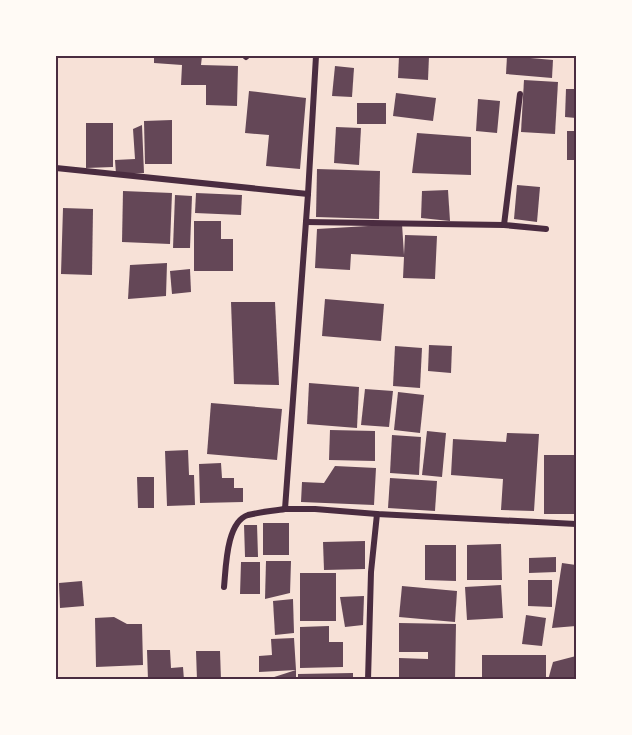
<svg xmlns="http://www.w3.org/2000/svg" width="632" height="735" viewBox="0 0 632 735" font-family="'PT Sans Narrow',sans-serif">
	<rect width="100%" height="100%" fill="#f7e1d7"/>
	<!-- building -->
	<g fill="#644757">
		<path d="M154 56H202L201 65 238 66 237 106 206 105V85H181L182 65 154 63Z"/>
		<path d="M399 56H429L428 80 398 78Z"/>
		<path d="M507 56 553 60 552 78 506 74Z"/>
		<path d="M335 66 354 68 352 97 332 96Z"/>
		<path d="M524 80 558 82 555 134 521 132Z"/>
		<path d="M566 89H576V118L565 117Z"/>
		<path d="M249 91 306 98 300 169 266 166 269 135 245 133Z"/>
		<path d="M396 93 436 98 433 121 393 116Z"/>
		<path d="M478 99 500 101 497 133 476 131Z"/>
		<rect x="357" y="103" width="29" height="21"/>
		<path d="M172 120V164H145L144 121Z"/>
		<path d="M86 123H113V167L86 168Z"/>
		<path d="M142 125 144 173 116 174 115 160 135 159 133 129Z"/>
		<path d="M336 127 361 128 359 165 334 163Z"/>
		<rect x="567" y="131" width="9" height="29"/>
		<path d="M417 133 471 137V175L412 173Z"/>
		<path d="M317 169 380 171 379 219 316 217Z"/>
		<path d="M517 185 540 187 537 222 514 219Z"/>
		<path d="M448 190 450 221 421 218 422 191Z"/>
		<path d="M123 191 172 193 170 244 122 242Z"/>
		<path d="M196 193 242 195 241 215 195 213Z"/>
		<path d="M175 195 192 196 190 248H173Z"/>
		<path d="M63 208 93 209 92 275 61 274Z"/>
		<path d="M194 221H221V239H233V271H194Z"/>
		<path d="M402 224 404 255 405 235 437 236 435 279 403 278 404 257 351 254 350 270 315 268 317 229Z"/>
		<path d="M167 263 166 296 128 299 130 265Z"/>
		<path d="M190 269 191 292 172 294 170 271Z"/>
		<path d="M325 299 384 304 381 341 322 336Z"/>
		<path d="M231 302H275L279 385 234 384Z"/>
		<path d="M429 345 452 346 451 373 428 371Z"/>
		<path d="M395 346 422 348 420 388 393 386Z"/>
		<path d="M309 383 359 387 357 428 307 424Z"/>
		<path d="M365 389 393 391 389 427 361 425Z"/>
		<path d="M398 392 424 395 420 433 394 430Z"/>
		<path d="M211 403 282 409 277 460 207 454Z"/>
		<path d="M330 430 375 431V461L329 460Z"/>
		<path d="M427 431 446 433 442 477 422 475Z"/>
		<path d="M507 433 539 434 534 511 501 510 503 479 451 475 453 439 506 442Z"/>
		<path d="M392 435 421 437 419 475 390 473Z"/>
		<path d="M188 450 189 475H194L195 505 167 506 165 451Z"/>
		<rect x="544" y="455" width="32" height="59"/>
		<path d="M221 463 222 478H234V488H243V502L200 503 199 464Z"/>
		<path d="M335 466 376 468 374 505 301 502 302 482 324 483Z"/>
		<path d="M137 477H154V508H138Z"/>
		<path d="M390 478 437 481 435 511 388 508Z"/>
		<rect x="263" y="523" width="26" height="32"/>
		<path d="M244 525H257L258 557H245Z"/>
		<path d="M365 541V569L324 570 323 542Z"/>
		<path d="M501 544 502 580H467V545Z"/>
		<path d="M425 545H456V581L425 580Z"/>
		<path d="M556 557V572L529 573V558Z"/>
		<path d="M266 561H291L290 593 265 599Z"/>
		<path d="M241 562H260V594H240Z"/>
		<path d="M562 563 576 565V626L552 628Z"/>
		<rect x="300" y="573" width="36" height="48"/>
		<path d="M528 580H552V607L528 606Z"/>
		<path d="M82 581 84 606 60 608 59 583Z"/>
		<path d="M501 585 503 618 467 620 465 587Z"/>
		<path d="M402 586 457 591 455 622 399 617Z"/>
		<path d="M364 596 363 625 345 627 340 597Z"/>
		<path d="M293 599 294 633 275 635 273 601Z"/>
		<path d="M526 615 546 618 542 646 522 644Z"/>
		<path d="M114 617 127 624H142L143 665 96 667 95 618Z"/>
		<path d="M399 623 456 624 455 680H399V658L428 659V652H399Z"/>
		<path d="M329 626V642H343V667L300 668V627Z"/>
		<path d="M294 638 296 670 259 672V656L272 655 271 639Z"/>
		<path d="M147 650H170L171 668 183 667 184 680H148Z"/>
		<path d="M196 651H220L221 680H197Z"/>
		<rect x="482" y="655" width="64" height="25"/>
		<path d="M576 656V680H548L553 662Z"/>
		<path d="M296 670V680H268V679Z"/>
		<path d="M353 673V680H298V674Z"/>
	</g>
	<g fill="none" stroke-linecap="round" stroke-linejoin="round">
		<!-- minor -->
		<g stroke="#4a2c40" stroke-width="6">
			<path d="M316 56 308 194 285 509H315L377 514 576 524"/>
			<path d="M246 57 247 56"/>
			<path d="M56 168 308 194"/>
			<path d="M306 222 504 225 546 229"/>
			<path d="M504 225 520 94"/>
			<path d="M224 587C226 568 226 522 248 515 260 512 273 511 285 509"/>
			<path d="M368 680 371 572 377 514"/>
		</g>
	</g>
	<!-- border -->
	<rect width="632" height="735" fill="none" stroke="#fffaf5" stroke-width="114"/>
	<rect x="57" y="57" width="518" height="621" fill="none" stroke="#4a2c40" stroke-width="2"/>
</svg>
